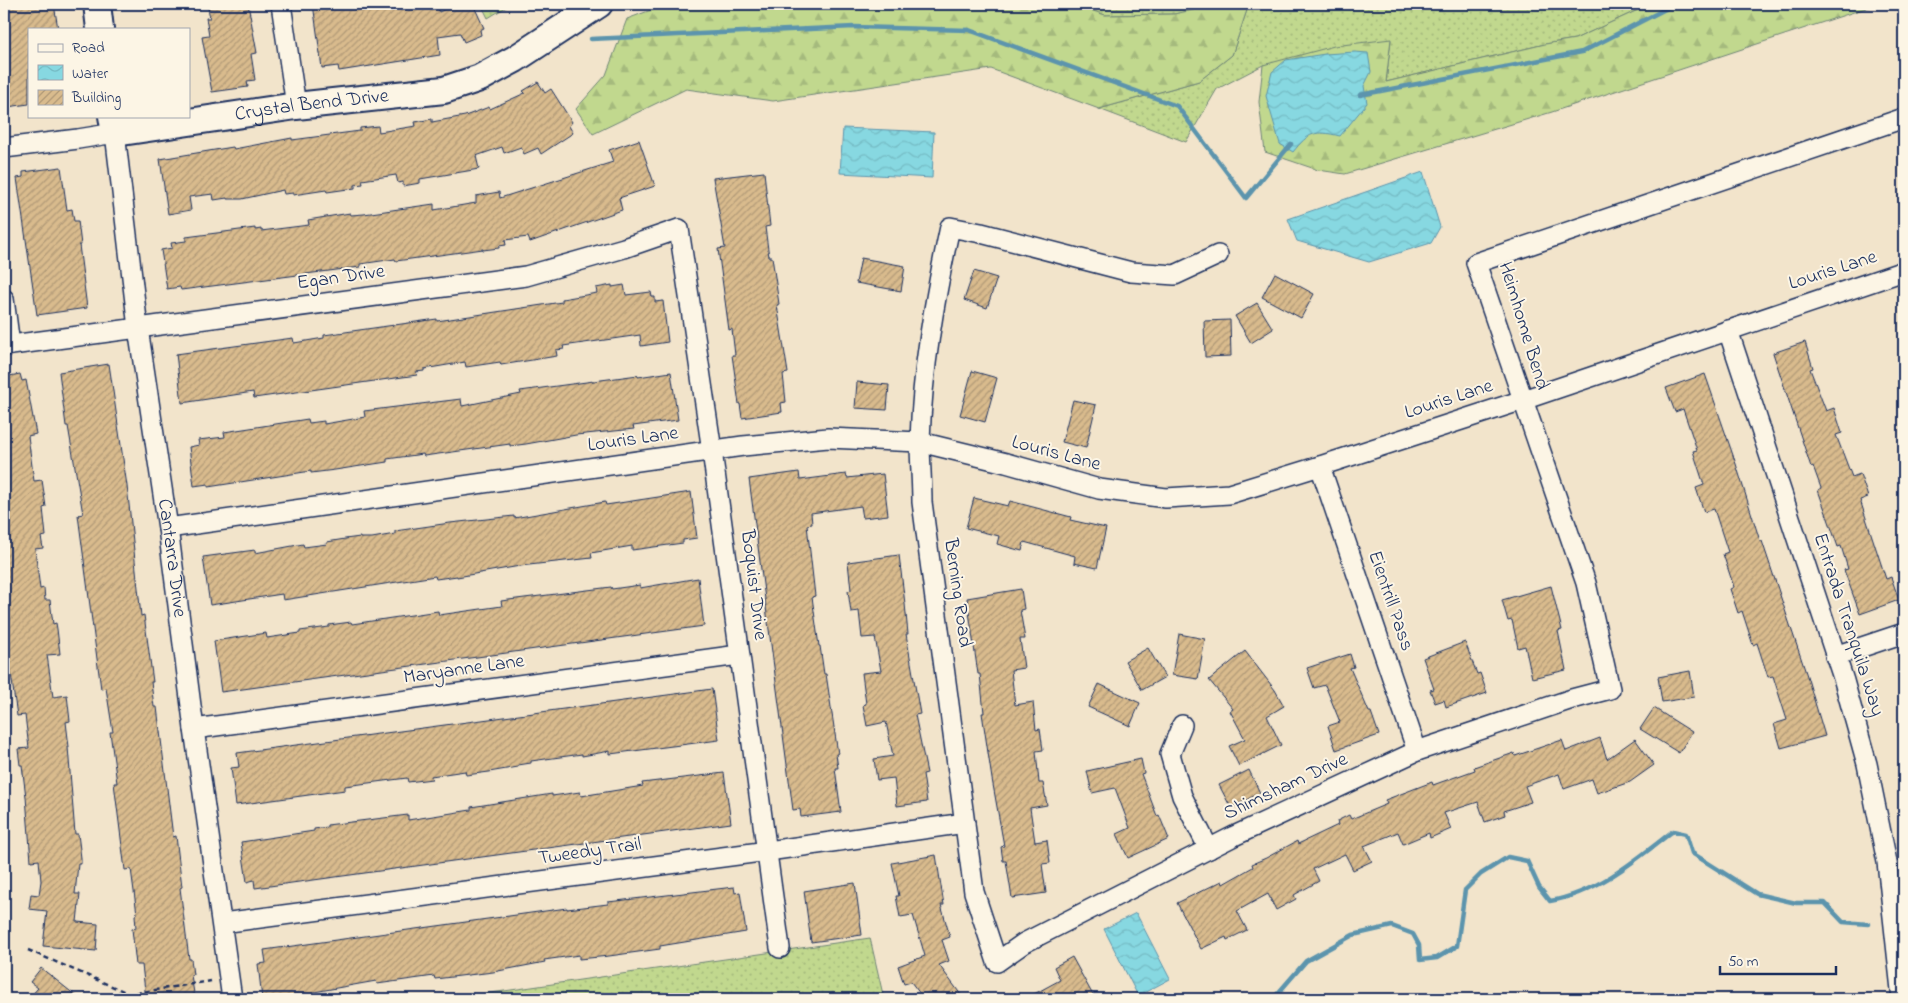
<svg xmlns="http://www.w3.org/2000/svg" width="1908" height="1003" viewBox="0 0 1908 1003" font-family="'Indie Flower',sans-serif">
	<defs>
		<pattern id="grass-dots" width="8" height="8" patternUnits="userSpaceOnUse" patternTransform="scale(1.25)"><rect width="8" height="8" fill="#c1d88e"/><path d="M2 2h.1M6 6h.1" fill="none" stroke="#a5ba7d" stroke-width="1.8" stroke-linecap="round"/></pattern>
		<pattern id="forest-firs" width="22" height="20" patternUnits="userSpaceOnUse" patternTransform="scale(1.25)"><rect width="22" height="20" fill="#c1d88e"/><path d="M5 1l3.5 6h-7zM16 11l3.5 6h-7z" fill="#a5ba7d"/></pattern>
		<pattern id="water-waves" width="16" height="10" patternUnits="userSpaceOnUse" patternTransform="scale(1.25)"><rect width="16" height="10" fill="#87d8e1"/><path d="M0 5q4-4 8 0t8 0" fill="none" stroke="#74bac3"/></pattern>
		<pattern id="building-hatch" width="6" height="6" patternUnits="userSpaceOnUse" patternTransform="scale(1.25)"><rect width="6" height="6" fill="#d9bb8d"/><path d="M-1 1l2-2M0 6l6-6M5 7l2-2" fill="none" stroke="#af9876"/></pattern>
	</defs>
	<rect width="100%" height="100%" fill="#f2e4cb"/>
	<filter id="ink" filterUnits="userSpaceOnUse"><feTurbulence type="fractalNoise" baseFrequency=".02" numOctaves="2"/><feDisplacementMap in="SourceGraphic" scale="10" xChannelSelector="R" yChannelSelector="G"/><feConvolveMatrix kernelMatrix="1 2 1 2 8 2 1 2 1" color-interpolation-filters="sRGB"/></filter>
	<g filter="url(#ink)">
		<!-- grass -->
		<g fill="url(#grass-dots)" stroke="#6e8476">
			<path d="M481 4H511L488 18Z"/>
			<path d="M1073 4H1221L1174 14 1105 15Z"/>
			<path d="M1249 4H1651L1575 39 1545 44 1386 82 1391 40 1263 65 1217 89 1186 142 1099 109 1199 81 1232 55Z"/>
			<path d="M870 938 884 999H449Z"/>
		</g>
		<!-- forest -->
		<g fill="url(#forest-firs)" stroke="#6e8476">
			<path d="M667 4H1073L1105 15 1174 14 1221 4H1249L1232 55 1199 81 1099 109 991 69 773 101 686 89 593 134 576 109 606 75 627 19Z"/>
			<path d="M1651 4H1878L1552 112 1345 174 1318 170 1265 152 1259 102 1263 65 1334 46 1391 39 1386 82 1545 44 1575 39Z"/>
		</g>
		<!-- water -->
		<g fill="url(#water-waves)" stroke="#5c94ad">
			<path d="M1355 52 1368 53 1371 72 1364 86 1367 103 1340 136C1315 130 1309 132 1293 152L1280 144 1266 96 1272 72 1286 60 1325 54Z"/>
			<path d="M843 128 934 132 932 178 840 173Z"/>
			<path d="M1423 172 1440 227 1431 243 1369 262 1297 241 1288 219Z"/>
			<path d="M1136 913 1170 979 1138 996 1104 929Z"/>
		</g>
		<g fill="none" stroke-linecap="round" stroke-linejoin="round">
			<!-- stream -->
			<g stroke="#5c94ad" stroke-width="4.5">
				<path d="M544 4 547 8"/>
				<path d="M591 39 854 27 969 30 1177 106 1246 198 1291 144"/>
				<path d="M1360 95 1582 52 1675 4"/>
				<path d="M1273 999 1306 961 1353 935 1392 926 1413 934 1419 945 1420 960 1437 958 1457 946 1465 890 1481 874 1508 857 1527 861 1539 887 1550 901C1597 893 1636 860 1673 831L1686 834 1692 853 1757 894 1796 903H1825L1843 922 1868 924"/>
			</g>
		</g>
		<!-- building -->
		<g fill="url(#building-hatch)" stroke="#1b2f5e">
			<path d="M6 4H54L58 29H29V104L7 107 4 84V11L7 10Z"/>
			<path d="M236 4H248L257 53 251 54 255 80 247 81 248 87 212 92 202 37 209 36 206 18H210L208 8Z"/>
			<path d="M313 4H366L367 10 393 6V4H438L439 12 457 4H473L484 28 480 30 481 35 464 42 460 33 438 36 440 55 339 71 338 66 322 68Z"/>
			<path d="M538 82 545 93 551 89 572 122 569 126 573 133 541 154 538 148 524 154 521 147 504 153 502 147 476 156 479 169 420 179V183L403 186V182L398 183 396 175 362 180 363 184 355 185V188L327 192 326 190 293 195V193L284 194 283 190 242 199H227V198L214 200 213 194 189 197 191 210 168 214 160 159 233 147 234 149 292 138V140L360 131V128L378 126 379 132 416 126 415 122 432 119V122L465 116 489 107 490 109 525 93 523 91Z"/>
			<path d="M639 140 655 186 619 198 622 210 530 242 528 237 505 240 506 245 499 246V248L483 250V249L396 261 395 259 360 264V267L181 290 180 287 167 289 161 250 172 248 171 243 186 241V237L255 228V230L261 229V231L309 225 308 220 350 213 351 215 364 214 434 204V210L476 203V196L499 192 500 198 613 162 609 150Z"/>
			<path d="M61 167 67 210 72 209 74 221H78L81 245H79L87 308 37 315 17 178 23 177V172Z"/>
			<path d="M764 172 770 226 765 227 769 257H772L779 304 777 305 788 373 783 374 786 402 781 403 782 412 742 418 740 404H739L732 355H735L732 329 729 330 718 249 725 248 713 178Z"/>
			<path d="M861 258 905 266 901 291 856 283Z"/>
			<path d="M974 271 997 278 987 308 964 300Z"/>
			<path d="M1275 273 1314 294 1301 318 1262 297Z"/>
			<path d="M612 285V287L624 285 626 295 651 292 652 297H655V302L663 301 668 342 641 346 640 335 563 346 564 349 556 350 557 356 501 365 500 362 466 367 465 362 424 369V371L416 372 417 375 254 398 253 392 182 403 176 354 293 338 294 343 324 338V335L437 319V321L562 302V299L597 293 596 288Z"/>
			<path d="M1257 303 1273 329 1251 343 1235 316Z"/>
			<path d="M1230 320 1231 356 1205 357 1204 321Z"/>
			<path d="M1805 342 1813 368 1810 369 1826 411 1834 408 1842 433 1836 435 1852 477 1860 474 1868 497 1860 500 1886 579 1891 577 1899 600 1860 614 1844 570 1848 569 1841 546 1838 547 1818 490 1821 488 1813 466 1811 467 1773 353Z"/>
			<path d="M109 364 127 486 141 616 144 615 153 682H151L154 707H157L173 837 176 836 182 887 180 888 189 959H191L193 975H191L195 999H146L142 965H136L132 929 136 928 135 915 137 914 131 869 125 870 114 783H117L110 732H113L106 688 101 689 78 515 83 514 68 426H66L59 372Z"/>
			<path d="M972 371 997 378 985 422 960 415Z"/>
			<path d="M671 372 678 420 633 426 634 429 576 435 526 444 510 446V444L424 456 423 454 387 459V462L335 470 311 473V471L208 487V484L194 486 189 447 199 445 198 440 225 437 224 432 308 419 309 423 324 421V424L365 417 364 411 461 399 462 406 521 394 520 391 638 375V377Z"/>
			<path d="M20 374 22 381 26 380 36 434 28 436 34 481 42 480 46 507 43 508 46 536 41 537 43 548 35 549 40 589 44 588 45 600H50L53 624 56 623 57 629 60 654 47 655 53 697 67 695 70 721 66 722 69 747H68L75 834H78L81 858V864H78L75 894H80L77 922 98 924 96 951 43 946 47 911 29 909 31 894 39 895 41 881 39 860 31 861 26 797 22 765H20L18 749 29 748 25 715 17 716 9 660 8 645H10L4 596V559L6 558 4 540V377Z"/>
			<path d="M1705 374 1736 464 1760 541H1762L1807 676 1825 736 1781 748 1774 724 1787 720 1773 676 1768 677 1757 643 1753 645 1742 611 1738 613 1730 589 1734 587 1723 554 1728 552 1714 509 1704 512 1696 488 1704 485 1693 451 1697 450 1683 409 1675 412 1666 388Z"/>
			<path d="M857 382 889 385 887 410 855 408Z"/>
			<path d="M1073 400 1096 405 1086 448 1062 442Z"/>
			<path d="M799 472 800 480 846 474 847 478 883 474 888 515 863 518 861 506 811 513 812 524 807 525 815 596 812 597 819 646H820L824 674H826L838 754H836L838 768H835L841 812 801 817 800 809 793 810 749 479Z"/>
			<path d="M691 492 697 538 683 540V543L632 550V546L591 553 592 558 520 566 457 577V576L436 579 435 576 283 600 282 594 210 605 203 557 255 550V553L303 544 304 547 327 544V542L345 539 360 537V538H372L395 534V531L450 523 514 516V518L605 502 606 505Z"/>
			<path d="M974 498 1008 506 1010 501 1071 517 1070 520 1106 528 1097 568 1074 563 1075 556 1024 542 1022 551 997 544 999 536 966 528Z"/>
			<path d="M899 555 905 604 908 634H906L920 714 915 715 927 773 923 774 927 802 897 806 894 778 877 780 874 759 893 756 886 722 867 726 863 705 866 704 862 673 881 671 875 637 862 638 859 611 851 612 848 591 851 590 848 562Z"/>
			<path d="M698 578 704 626 221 692 214 641 266 633 267 638 300 633V631L329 627V625L351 622 352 624 438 611 439 615 502 606 501 601 611 587 612 589 640 585V588Z"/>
			<path d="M1551 586 1562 630 1558 631 1566 670 1532 678 1525 646 1518 648 1512 620 1508 621 1502 600Z"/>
			<path d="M1021 589 1024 609 1020 610 1025 639H1020L1024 668 1011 670 1015 705 1033 702 1036 730 1040 729 1043 750 1036 751 1039 783H1043L1047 805 1030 808 1035 842 1047 840 1050 863 1042 864 1046 893 1012 898 1006 861H1003L1001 847 1004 846 992 779 982 713H984L980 674H978L967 598Z"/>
			<path d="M1179 634 1205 639 1198 679 1172 675Z"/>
			<path d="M1465 642 1477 674 1480 673 1487 693 1446 707 1444 700 1435 703 1430 690 1434 689 1423 658Z"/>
			<path d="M1148 648 1165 677 1142 690 1125 661Z"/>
			<path d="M1245 651 1275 690 1284 706 1267 716 1281 745 1239 766 1229 746 1245 739 1230 711 1233 709 1209 680Z"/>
			<path d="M1350 654 1354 667 1350 668 1369 712H1371L1379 735 1336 750 1328 726 1340 722 1325 685 1314 688 1307 668Z"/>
			<path d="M1690 671 1694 697 1662 702 1658 677Z"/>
			<path d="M1099 684 1140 703 1130 726 1088 707Z"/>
			<path d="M712 689 719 740 610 754V751L582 756V754L531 761V763L518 765V767L489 772 466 775 465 771 431 776 432 779 408 782 407 778 345 786V790L236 805 231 768 239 767 237 753Z"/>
			<path d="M1654 708 1692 732 1679 753 1640 729Z"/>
			<path d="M1600 738 1607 759 1635 739 1654 765 1630 782 1597 793 1592 779 1564 789 1559 774 1525 786 1531 802 1504 811 1505 815 1485 822 1478 802 1444 813 1451 829 1430 838 1429 833 1403 844 1398 832 1364 846 1372 861 1353 870 1345 854 1313 869 1319 881 1294 895 1296 899 1276 910 1268 894 1237 911 1247 930 1227 940 1226 937 1201 949 1177 903 1222 881 1223 884 1253 867 1252 864 1266 858 1297 841 1298 844 1338 825 1337 821 1349 815 1351 819 1387 804 1385 800 1432 782 1433 785 1475 770 1474 767 1514 753 1515 756 1562 740 1566 751Z"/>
			<path d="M1141 759 1144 773 1141 774 1157 816 1159 815 1169 839 1128 858 1117 834 1130 828 1115 788 1092 793 1087 771Z"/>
			<path d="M1249 770 1260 793 1231 808 1219 785Z"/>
			<path d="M724 773 731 823 255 888 254 880 247 882 241 842 314 831V829L327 827V825L408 815V820L471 810V807L552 794V796L580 792 581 796 643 786 642 783Z"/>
			<path d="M936 855 944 905H941L950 937 942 940 949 961 939 965 964 999H924L911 982 904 984 898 966 925 956 913 915 900 917 896 896H899L892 863Z"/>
			<path d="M855 883 862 935 811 942 804 891Z"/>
			<path d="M734 887 735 893 740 892 746 932 660 946V949L609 956 579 959V955L544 960 545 962 493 972 435 979 434 976 377 984 376 981 314 992V995L286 999H262L258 964 266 963 264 950 567 908V909L608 904V902L625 900Z"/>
			<path d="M1072 957 1095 999H1025L1060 980 1054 967Z"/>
			<path d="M41 968 80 999H28L38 988 30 982Z"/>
		</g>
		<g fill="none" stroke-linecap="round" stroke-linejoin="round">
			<defs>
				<g id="street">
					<path d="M281 4 296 106"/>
					<path id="s1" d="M4 148 78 139 115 133 138 328 168 528 194 729 232 999"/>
					<path d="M1218 255 1175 275 1131 272 981 233 950 227C935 297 922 369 920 441 920 461 922 482 922 502L974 892 997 962 1024 943 1234 836 1417 751 1572 699 1610 689 1586 583 1476 263 1904 118"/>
					<path d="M4 299 10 345"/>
					<path d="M1728 330 1844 681 1867 764 1887 862 1902 999"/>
					<path d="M4 346 526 276 624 248 679 229 712 451 780 948"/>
					<path d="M1320 466 1417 751"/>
					<path d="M168 528 743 446 828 438 920 442 1006 463 1099 489 1166 498 1229 494 1320 466 1523 400 1904 271"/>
					<path d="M1835 656 1904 633"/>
					<path d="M1182 725 1170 754 1182 796 1209 849"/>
					<path d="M194 729 739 655"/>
					<path d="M222 923 768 851 965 823"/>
				</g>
				<g id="secondary">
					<path d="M97 4 100 29"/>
					<path id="s2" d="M112 116 115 133 296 106 444 90 480 78 515 59 599 4"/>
				</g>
			</defs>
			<!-- street casing -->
			<use href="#street" stroke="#1b2f5e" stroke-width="22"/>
			<!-- secondary casing -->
			<use href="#secondary" stroke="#1b2f5e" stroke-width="30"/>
			<!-- path -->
			<path stroke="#1b2f5e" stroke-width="2.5" stroke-dasharray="5 4" stroke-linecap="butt" d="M28 950 130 994 211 981"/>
			<!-- street -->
			<use href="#street" stroke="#fcf5e5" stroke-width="19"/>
			<!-- secondary -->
			<use href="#secondary" stroke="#fcf5e5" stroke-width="26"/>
		</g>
	</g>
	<g text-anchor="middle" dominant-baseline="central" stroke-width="4" stroke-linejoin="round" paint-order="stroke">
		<!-- street labels -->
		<g font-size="20" fill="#1b2f5e" stroke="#fcf5e5">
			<text stroke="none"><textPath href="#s2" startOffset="216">Crystal Bend Drive</textPath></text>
			<text transform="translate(1833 271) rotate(-18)">Louris Lane</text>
			<text transform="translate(341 278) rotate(-8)">Egan Drive</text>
			<text transform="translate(1523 326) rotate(73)">Heimhome Bend</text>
			<text transform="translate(1449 400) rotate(-18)">Louris Lane</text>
			<text transform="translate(633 440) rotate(-8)">Louris Lane</text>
			<text transform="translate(1056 454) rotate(15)">Louris Lane</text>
			<text stroke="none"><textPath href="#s1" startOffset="541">Cantarra Drive</textPath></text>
			<text transform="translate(753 585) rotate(83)">Boquist Drive</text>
			<text transform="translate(957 593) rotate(82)">Berning Road</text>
			<text transform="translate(1390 601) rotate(71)">Eientrill Pass</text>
			<text transform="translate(1848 625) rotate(72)">Entrada Tranquila Way</text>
			<text transform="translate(464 670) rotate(-8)">Maryanne Lane</text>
			<text transform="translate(1286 787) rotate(-25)">Shimsham Drive</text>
			<text transform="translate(590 852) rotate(-8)">Tweedy Trail</text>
		</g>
	</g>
	<!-- margin -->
	<rect width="1908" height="1003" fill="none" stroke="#fcf5e5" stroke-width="20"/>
	<rect x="10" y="10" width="1888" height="983" fill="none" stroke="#1b2f5e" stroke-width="2" filter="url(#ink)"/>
	<!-- legend -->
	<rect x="28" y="28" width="162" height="90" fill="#fcf5e5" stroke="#a2a6af"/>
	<rect x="38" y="44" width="25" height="8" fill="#fcf5e5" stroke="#a2a6af"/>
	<text x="72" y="52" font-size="15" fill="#1b2f5e">Road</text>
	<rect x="38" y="65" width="25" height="15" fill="url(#water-waves)" stroke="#a2a6af"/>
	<text x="72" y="78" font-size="15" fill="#1b2f5e">Water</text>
	<rect x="38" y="90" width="25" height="15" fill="url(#building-hatch)" stroke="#a2a6af"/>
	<text x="72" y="102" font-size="15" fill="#1b2f5e">Building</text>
	<!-- scale -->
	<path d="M1720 966v8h116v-8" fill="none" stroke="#1b2f5e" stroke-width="2.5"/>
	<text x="1728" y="966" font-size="15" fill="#1b2f5e" stroke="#fcf5e5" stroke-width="4" paint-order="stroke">50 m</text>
</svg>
